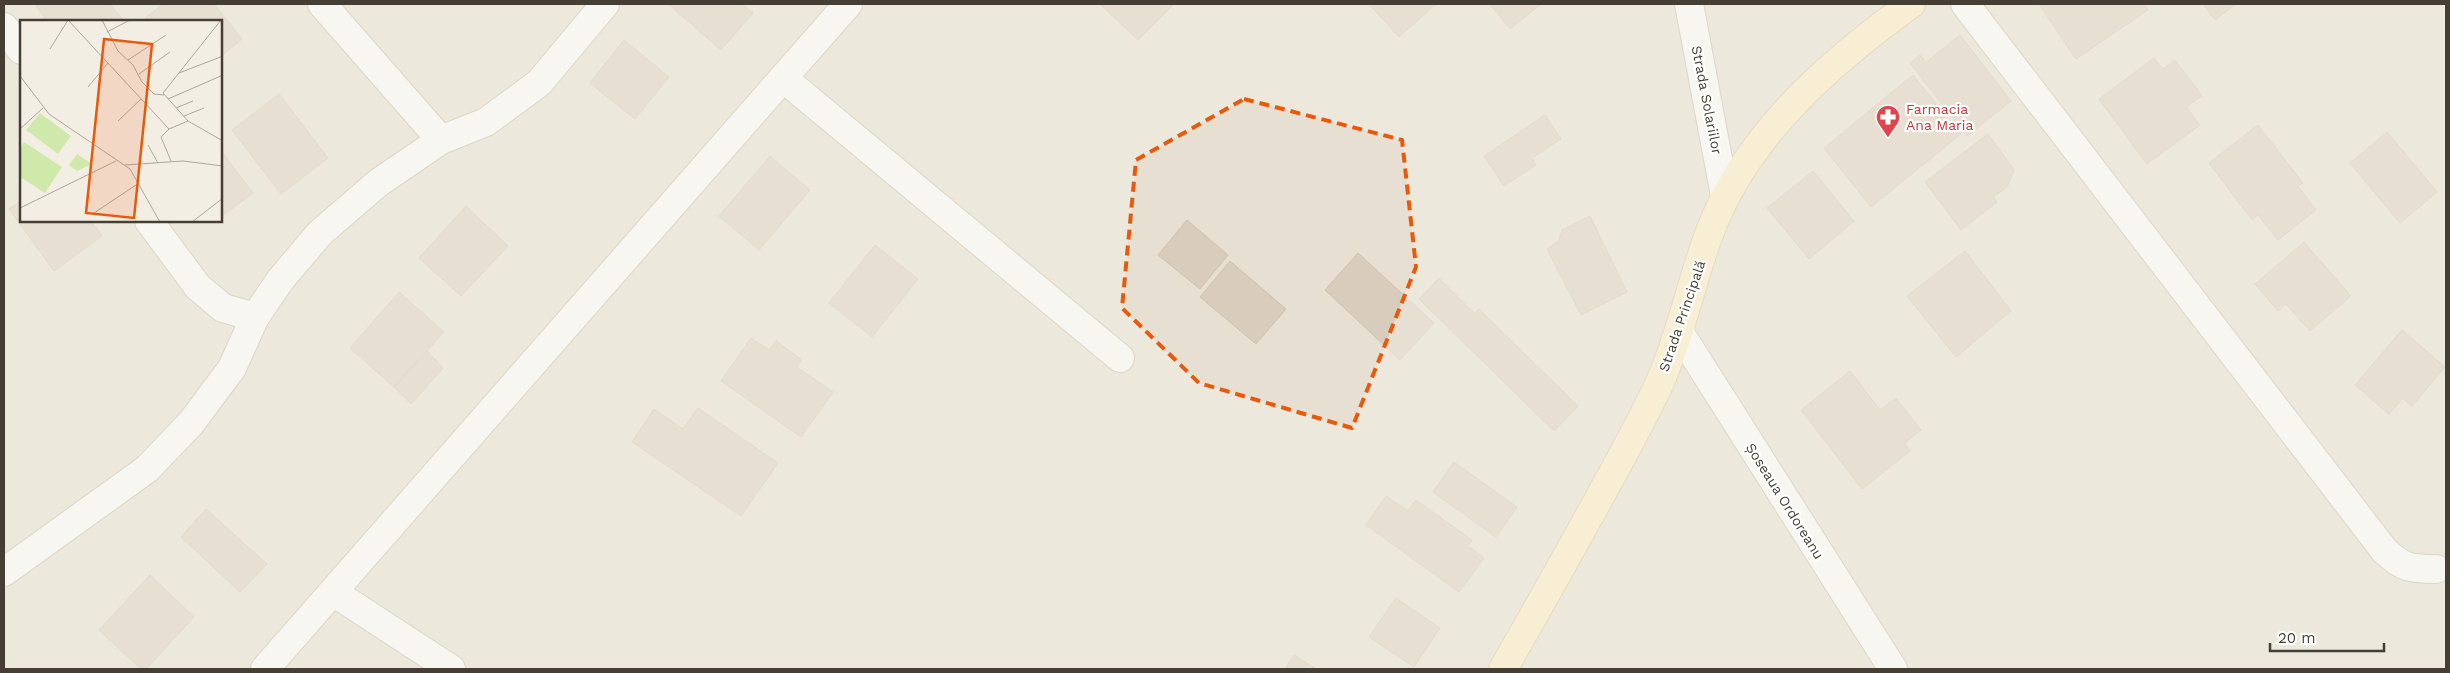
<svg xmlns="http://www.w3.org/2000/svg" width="2450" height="673" viewBox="0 0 2450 673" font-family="'Work Sans',sans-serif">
	<rect width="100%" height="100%" fill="#f3eee4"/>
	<!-- residential -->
	<path fill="#e7e0d2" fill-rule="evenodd" d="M4 4H2446V669H4ZM21 21H221V221H21Z"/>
	<!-- building -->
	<g fill="#d8ccbc" stroke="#d0c1ac">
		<path d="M39 4H110L124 21H47L36 6Z"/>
		<path d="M163 4H214L242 39 221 56V21H147L145 18Z"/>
		<path d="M668 4H742L753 13 721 50Z"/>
		<path d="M1100 4H1174L1138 40Z"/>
		<path d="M1369 4H1436L1399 37Z"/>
		<path d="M1490 4H1541L1510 29Z"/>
		<path d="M2039 4H2144L2148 10 2076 59Z"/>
		<path d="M2203 4H2236L2215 20Z"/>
		<path d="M1960 35 2011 101 1967 136 1910 63 1920 55 1926 62Z"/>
		<path d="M624 40 669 77 635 119 590 83Z"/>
		<path d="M2154 58 2163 69 2175 60 2202 96 2186 107 2200 125 2147 164 2099 99Z"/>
		<path d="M1913 75 1961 134 1871 207 1824 148Z"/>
		<path d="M279 94 328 158 281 194 232 130Z"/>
		<path d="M1545 115 1561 139 1532 158 1536 165 1504 186 1484 156Z"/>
		<path d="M2258 125 2303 183 2298 186 2316 210 2278 240 2258 215 2252 220 2209 163Z"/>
		<path d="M2387 132 2437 192 2400 223 2350 163Z"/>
		<path d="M1988 134 2014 170 2007 187 1993 197 1997 202 1961 230 1925 182Z"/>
		<path d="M221 151 253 193 221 217Z"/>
		<path d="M770 156 810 190 759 250 719 216Z"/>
		<path d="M1813 171 1854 221 1809 259 1767 208Z"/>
		<path d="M21 201V221H91L102 236 54 271 9 209Z"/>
		<path d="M466 206 508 246 461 296 419 258Z"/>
		<path d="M1590 216 1627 292 1581 315 1547 249 1559 241 1562 230Z"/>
		<path d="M1187 220 1228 255 1200 289 1158 255Z"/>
		<path d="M2304 242 2351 296 2310 331 2286 304 2278 311 2255 284Z"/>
		<path d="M875 245 918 279 872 337 829 303Z"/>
		<path d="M1965 251 2011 311 1956 357 1907 296Z"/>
		<path d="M1358 253 1434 323 1400 360 1325 290Z"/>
		<path d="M1230 261 1286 309 1256 344 1200 297Z"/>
		<path d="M1439 278 1474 313 1479 309 1578 406 1554 431 1419 299Z"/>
		<path d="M399 292 444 332 394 387 350 348Z"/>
		<path d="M2402 330 2445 367 2412 406 2403 398 2389 414 2355 385Z"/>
		<path d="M751 338 769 350 776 341 802 360 797 367 833 392 801 437 721 381Z"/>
		<path d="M427 351 443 368 411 404 394 387Z"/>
		<path d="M1850 371 1880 410 1896 398 1921 430 1905 443 1910 451 1862 489 1801 410Z"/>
		<path d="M698 408 778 463 741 516 632 442 654 409 683 429Z"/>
		<path d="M1454 462 1517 507 1496 537 1433 492Z"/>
		<path d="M1386 496 1408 511 1416 500 1472 540 1468 546 1484 558 1459 592 1366 525Z"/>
		<path d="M206 509 267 564 240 592 181 537Z"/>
		<path d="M150 575 194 617 146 669H141L99 630Z"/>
		<path d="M1396 598 1440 628 1414 667 1369 637Z"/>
		<path d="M1294 655 1316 669H1285Z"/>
	</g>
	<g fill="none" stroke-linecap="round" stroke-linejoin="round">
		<defs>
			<g id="minor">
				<path d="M322 4 441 140"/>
				<path d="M1689 4 1725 196"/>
				<path d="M1965 4 2384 550C2402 568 2411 569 2436 569"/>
				<path d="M4 27 21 50"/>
				<path d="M783 78 1120 358"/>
				<path d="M149 221 198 287 223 308 255 317"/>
				<path d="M4 572 147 469 191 423 232 368 255 317 281 279 320 233 378 183 441 140 486 122 539 83 605 4"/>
				<path d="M333 592 451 669"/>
				<path d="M265 669 848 4"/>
			</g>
			<path id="tertiary" d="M1680 333 1893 669"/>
			<path id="secondary" d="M1503 669C1535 614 1566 558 1597 502 1619 462 1641 423 1660 382 1681 334 1691 283 1709 234 1746 135 1828 64 1911 4"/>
		</defs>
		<!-- minor casing -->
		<use href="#minor" stroke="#c1b8a9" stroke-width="30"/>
		<!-- tertiary casing -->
		<use href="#tertiary" stroke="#c1b8a9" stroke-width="30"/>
		<!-- secondary casing -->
		<use href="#secondary" stroke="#d8c394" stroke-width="30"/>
		<!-- minor -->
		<use href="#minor" stroke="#fff" stroke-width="28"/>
		<!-- tertiary -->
		<use href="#tertiary" stroke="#fff" stroke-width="28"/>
		<!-- secondary -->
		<use href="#secondary" stroke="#ffeec2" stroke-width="28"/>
	</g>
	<!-- marked area -->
	<path d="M0 0H2450V673H0ZM1244 99 1402 140 1416 267 1352 428 1199 383 1122 308 1136 160Z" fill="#f3eee4" fill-opacity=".55" fill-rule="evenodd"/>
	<path fill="none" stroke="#e8590c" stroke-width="4" stroke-dasharray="10 6" stroke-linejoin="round" d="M1244 99 1402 140 1416 267 1352 428 1199 383 1122 308 1136 160Z"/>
	<!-- icons -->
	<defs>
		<symbol id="pharmacy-pin" viewBox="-11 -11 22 30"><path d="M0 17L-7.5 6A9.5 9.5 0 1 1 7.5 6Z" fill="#e0444e" stroke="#fff"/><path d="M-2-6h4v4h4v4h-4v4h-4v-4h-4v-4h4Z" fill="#fff"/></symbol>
	</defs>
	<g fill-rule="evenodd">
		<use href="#pharmacy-pin" x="1874" y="103" width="28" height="38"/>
	</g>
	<g text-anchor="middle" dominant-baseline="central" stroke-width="4.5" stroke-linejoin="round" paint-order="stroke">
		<!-- street labels -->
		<g font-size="14" fill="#453e34" stroke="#fff">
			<text transform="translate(1707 100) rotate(79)">Strada Solariilor</text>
			<text transform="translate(1682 316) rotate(-71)">Strada Principală</text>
			<text transform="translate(1785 501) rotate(58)">Șoseaua Ordoreanu</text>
		</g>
		<!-- health labels -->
		<g font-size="14" fill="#be3a42" stroke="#fff" text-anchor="start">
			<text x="1906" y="109">Farmacia<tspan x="1906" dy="16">Ana Maria</tspan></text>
		</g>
	</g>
	<!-- overview -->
	<g transform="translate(20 20)">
		<rect width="202" height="202" fill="#f3eee4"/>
		<path d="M20 93 51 116 38 134 6 110ZM4 122 42 147 25 173 0 157V129ZM57 134 72 144 57 151 49 145Z" fill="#cfe9ab"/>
		<path fill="none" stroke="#ada89e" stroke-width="1" d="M48 0 149 109M82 0 98 31 113 45 122 62 134 74 144 75M201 0 143 73 168 101 203 121M87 12 110 0M30 29 48 0M108 40 146 15M159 53 203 36M119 54 150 32M0 56 29 94 110 149 140 202M68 67 88 43M148 79 203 55M156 88 173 81M164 96 184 88M98 101 121 79M0 109 23 88M128 125 138 143M151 141 141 117 149 109 168 101M105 145 163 141 203 146M0 188 96 141M74 193 119 163M172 202 203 178"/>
		<path fill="#e8590c" fill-opacity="0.15" stroke="#e8590c" stroke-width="2.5" d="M84 19 132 24 114 198 66 193Z"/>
		<rect width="202" height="202" fill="none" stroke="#453e34" stroke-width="2.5"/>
	</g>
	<!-- border -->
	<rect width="2450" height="673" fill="none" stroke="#453e34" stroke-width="10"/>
	<!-- scale -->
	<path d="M2270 643v8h114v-8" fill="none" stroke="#453e34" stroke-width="2.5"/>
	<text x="2278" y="643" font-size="15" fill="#453e34" stroke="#ffffff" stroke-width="4" paint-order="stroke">20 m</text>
</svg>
